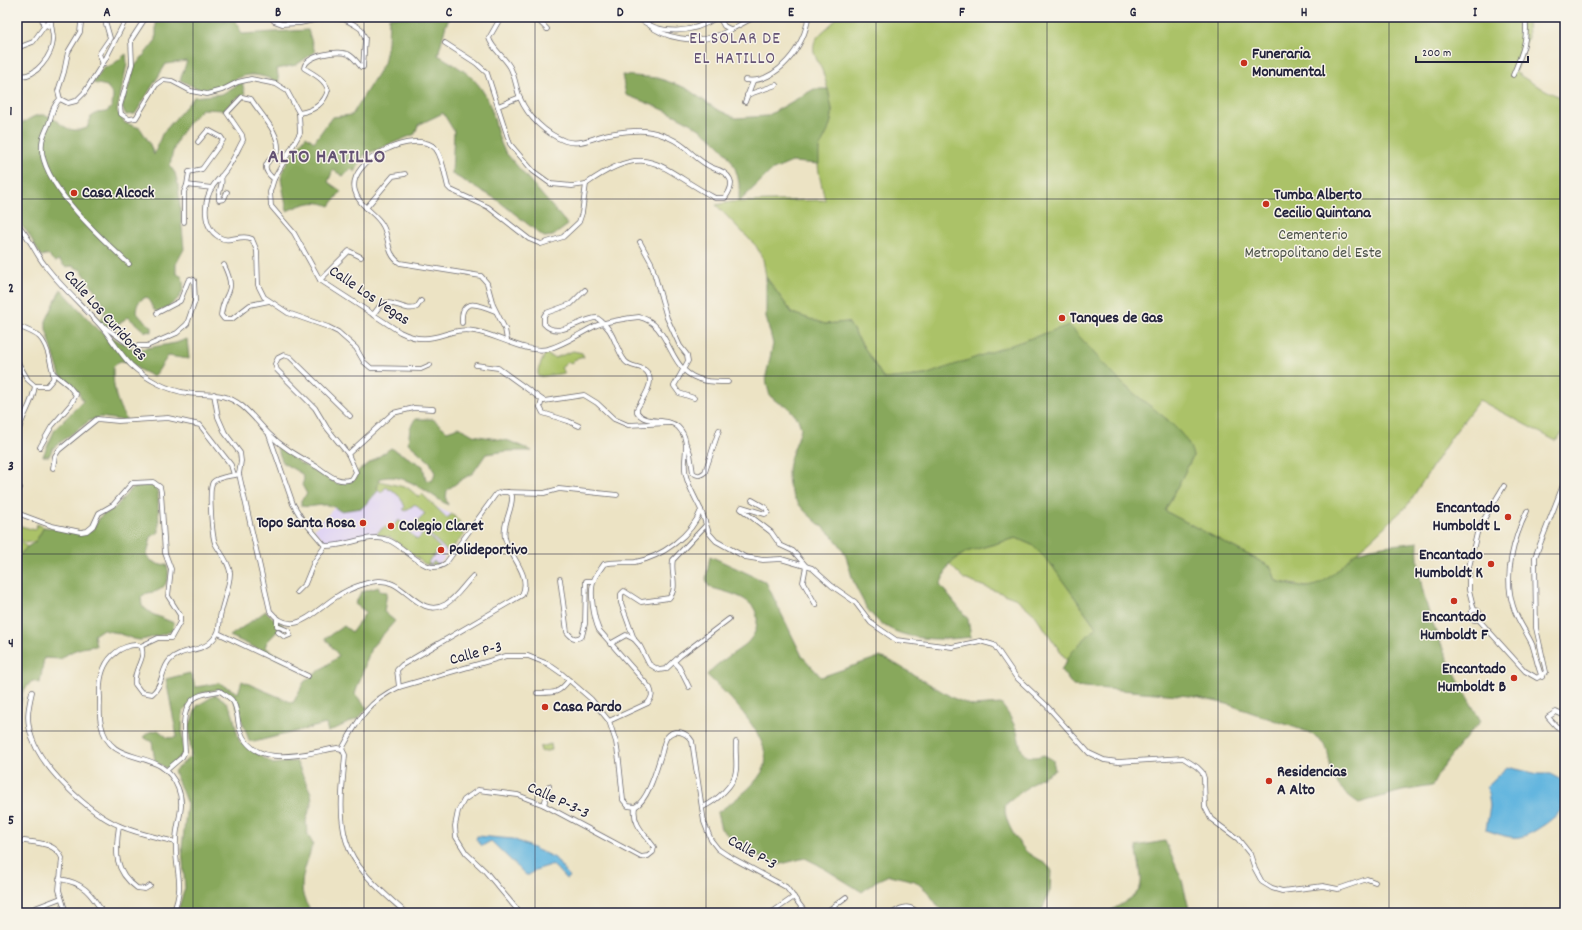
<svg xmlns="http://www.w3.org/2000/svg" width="1582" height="930" viewBox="0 0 1582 930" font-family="Dekko,sans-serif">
	<rect width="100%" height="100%" fill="#f7f3e8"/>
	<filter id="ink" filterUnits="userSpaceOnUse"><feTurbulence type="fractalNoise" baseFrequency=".025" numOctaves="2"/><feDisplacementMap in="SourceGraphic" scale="8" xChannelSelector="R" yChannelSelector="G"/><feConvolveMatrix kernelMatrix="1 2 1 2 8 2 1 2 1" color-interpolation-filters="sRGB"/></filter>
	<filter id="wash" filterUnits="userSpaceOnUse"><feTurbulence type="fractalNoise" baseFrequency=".012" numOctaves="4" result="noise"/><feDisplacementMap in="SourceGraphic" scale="16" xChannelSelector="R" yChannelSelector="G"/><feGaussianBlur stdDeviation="0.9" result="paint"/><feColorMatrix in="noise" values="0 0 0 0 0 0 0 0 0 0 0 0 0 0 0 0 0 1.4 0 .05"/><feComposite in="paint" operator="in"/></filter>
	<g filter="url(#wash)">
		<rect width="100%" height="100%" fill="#ece3c4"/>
		<!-- built -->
		<path fill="#e0d4f4" d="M379 481 408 488 419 497 422 494 434 506 451 514 468 529 443 557 444 559 438 565 439 566 430 567 400 544 387 536 365 534 332 543 326 542 314 529 335 507 340 511 362 508 378 491Z"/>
		<!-- green -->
		<g fill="#abc268" stroke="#667252">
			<path d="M837 17H1527L1528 37 1515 72 1532 83 1565 100V429L1556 441 1479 400 1450 439 1407 506 1331 576 1318 586 1306 587 1276 581 1271 567 1165 511 1193 456 1168 420 1155 411 1123 384 925 375 884 379 848 322 825 324 792 313 766 277 763 259 756 246 716 205 731 202 825 200C822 185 815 165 819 149 823 134 834 125 832 109 830 95 826 82 822 70 818 61 812 54 814 44 815 35 832 26 837 17Z"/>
			<path d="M573 351 582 353 584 357 573 360V363L568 362 561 368 565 373 538 377V370L545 354 555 358Z"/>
			<path d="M379 481 408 488 419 497 422 494 447 518 452 514 460 522 456 527 464 535 448 552 417 522 425 514 415 504 405 511 403 509 405 507 401 498 391 489 390 490 386 487 381 493 377 489Z"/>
			<path d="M399 520 402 523 401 524 417 540 425 532 440 548 428 562 431 565 434 561 439 566 425 564 390 537 377 535V533L385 526 389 530Z"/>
			<path d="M37 524 44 527 36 541 25 543 17 537V525L35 530Z"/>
			<path d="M1016 538 1032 545 1050 563 1096 627 1067 661 1035 615 1017 599 964 579 949 564 966 552Z"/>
			<path d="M17 539 27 547 17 558Z"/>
			<path d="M551 744 552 750 541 752 540 747Z"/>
		</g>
		<!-- forest -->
		<g fill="#88a85c" stroke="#55654c">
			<path d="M156 17H197L221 20 235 19 242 34 308 30 315 52 296 65 277 69 279 82C270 79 260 74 249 75 234 76 222 92 206 91 198 90 187 83 180 80L187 61 166 64 135 114 126 115 122 107 135 66 156 40Z"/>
			<path d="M389 17H450L446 25 438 55C469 73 484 82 494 118 497 130 499 142 506 153L568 225 553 236 544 237 496 199 452 174 454 131 443 113 418 125 415 134 364 155 355 172 351 169 343 176 333 170 328 182 341 191 330 206C314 199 302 204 287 211L281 179 284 167 306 136 314 142 332 117 352 115 384 63 388 43Z"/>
			<path d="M126 54 127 64 117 111 125 123 140 128 149 142 154 155 162 134 194 97 222 94 242 82 245 94 235 99 224 110 202 109C183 128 174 139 170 166L175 173 178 184 184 249 176 264V273L182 277C188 296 173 304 159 312L154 310 147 297C138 300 137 304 136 312L142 319 152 327V332L144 331 128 317 117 325 115 329H112L98 321 104 315 105 306 86 277 81 270 72 266 65 267 59 260 55 262 48 255 41 256 28 233 17 221V152L24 146 17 133V124C26 123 32 115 41 115 59 114 62 137 87 128L91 117 97 113 106 112 112 107 113 96 107 86 93 83 104 67 111 66Z"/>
			<path d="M622 75 658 78 686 88 716 109 736 118 767 116 814 89H828L832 110 831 121 828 131 819 149V164L792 162 771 171 739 202C739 194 740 185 738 178 729 133 664 109 626 95Z"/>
			<path d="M766 277 792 313 825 324 848 322 884 379 925 375 1069 325C1087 344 1104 366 1123 384 1144 404 1188 428 1193 456L1165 511 1271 567 1276 581C1309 591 1316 590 1342 566 1346 562 1352 554 1358 552 1376 545 1398 545 1418 542 1414 600 1452 672 1481 721 1463 741 1444 761 1432 786L1402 791 1359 803C1348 796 1336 786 1332 773 1326 751 1332 745 1308 732L1227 704 1190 696 1073 686 1061 670 1072 652 1096 627 1050 563 1032 545 1016 538 966 552 949 564 940 585 968 619 971 637C932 642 880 641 862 599 858 592 854 584 852 577 849 567 847 557 842 548 824 521 786 509 788 472 788 457 798 443 801 428L798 419 787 406 777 402 770 396 767 385 766 376 773 344 766 317Z"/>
			<path d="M61 289 97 329 135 350 176 343 187 339 189 359 168 356 154 377 138 369 130 362 120 361 113 367C113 390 116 402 127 421L100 417 89 421 53 448 49 456H43L55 429 83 401 77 390 60 375 46 329V321Z"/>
			<path d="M415 419H433L447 431 459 427 473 435 509 441 532 451H508L486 454 473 473 461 480 447 490 446 499 448 505C428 494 403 470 379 479L377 488 379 490 362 508 340 511C325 499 317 509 301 506V500L307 494 302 485 304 479 302 474 283 463 274 441 282 450 300 463 338 484 349 482 356 478 358 471 391 448 423 466 426 480 432 481 435 473 430 462 408 443 410 428Z"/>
			<path d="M144 485 154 486 158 493 159 532 151 537 147 555 150 560 160 565 166 564C171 572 168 586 159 590 152 594 150 590 141 597L142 606 152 614 174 623 173 630C169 633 147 639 141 640 133 640 127 636 120 634 114 631 109 633 103 629L94 635 96 646C82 647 71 650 61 659L44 658 40 683 32 681 23 691 19 714 17 715V558L27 547 36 541 44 527 83 533 92 530 101 516 115 508 131 489Z"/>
			<path d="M710 556 766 582 802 656 821 677 879 657 889 660 953 698 973 706 1001 704C1008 712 1013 721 1017 732 1022 750 1020 762 1044 755L1053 760 1055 770 1035 781 1006 804C1001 817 1018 844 1028 853 1036 859 1045 862 1051 869L1050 890 1041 913H943L927 891 915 881 889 875 876 881 862 892 817 864 805 858 777 865 753 854 737 843 721 829 717 813C732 802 752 789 762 772 780 744 725 692 707 675 718 661 733 655 746 644 753 637 756 632 757 623 760 597 727 593 709 587L706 579Z"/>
			<path d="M379 587V591L387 592 384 612 395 621 371 648 355 694 367 708 359 718 328 732 326 724 254 742 249 740 234 699 218 689 199 694 183 711 182 735 184 753 167 769 155 761 152 742 143 737 149 732 158 730 168 738 177 737 166 679 190 673 196 687 219 683 238 693 242 681 293 703 304 682 339 656 325 638 344 626 352 632 366 612 355 604 361 592Z"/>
			<path d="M266 611 274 619 283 625 267 642 265 647 288 663 230 636Z"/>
			<path d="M215 695C237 704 232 722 240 742L273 764 296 761 311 793 312 801 306 821 308 835 313 844C305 869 293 891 313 913H177L185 888 182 848 187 804 174 771 191 756 189 727 197 706Z"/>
			<path d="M1165 841 1182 880 1190 913H1107C1148 888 1144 893 1136 846Z"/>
		</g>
		<!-- water -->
		<g fill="#63b6df" stroke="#426c8d">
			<path d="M1507 767 1538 774H1550L1565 782C1565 788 1567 797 1565 804 1561 815 1532 835 1520 837 1509 839 1496 833 1486 830L1490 806 1487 786Z"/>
			<path d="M477 836 513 839 555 858 569 877 566 879 555 867 551 865 535 870 529 875H526L491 841 482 846 476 839Z"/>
		</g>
	</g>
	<g filter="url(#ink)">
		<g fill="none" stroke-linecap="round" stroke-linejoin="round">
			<defs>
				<g id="minor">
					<path d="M42 17 43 24 48 26"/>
					<path d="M78 17 81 23 80 32 68 52 64 72 58 91 60 99 68 103 76 101 84 93 105 60 127 17"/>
					<path d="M146 17 131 40 132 64 120 106 121 114 129 119 136 118 156 85 163 80 172 81 191 91 207 94 222 90 238 82 251 79 276 84 287 91 299 113 300 133 274 179 270 192 271 206 294 233 320 280 400 332C433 349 446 326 474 331 496 334 527 354 548 349 565 344 579 334 595 326 603 322 629 318 639 317 665 322 668 355 684 370 696 382 712 382 728 382"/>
					<path d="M272 17 274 21 282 24 300 23 328 17 344 19 355 25 361 29 365 38 363 67H361C357 62 354 57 348 54 337 50 306 55 304 68 313 74 325 79 328 90 324 104 313 111 299 113"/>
					<path d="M501 17 489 38C492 49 504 56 510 67 515 76 516 88 520 98 528 117 546 134 565 141 581 146 594 137 609 134 621 132 633 130 645 131 661 133 677 140 689 151 697 158 703 164 713 168 730 173 737 182 725 198H715C658 168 649 139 586 184L582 213 579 222 563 237 541 244 529 239 488 207 451 190 448 187C445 176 443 158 436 149 417 127 346 160 355 191 359 207 376 212 383 226 390 239 386 254 400 263L481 276 487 283 493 305 505 329 507 340"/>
					<path d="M535 17 547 29"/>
					<path d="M637 17C660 36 693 34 717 17"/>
					<path d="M719 17 724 26 730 29"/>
					<path d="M648 24C664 39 695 43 716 36 729 32 742 23 755 17"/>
					<path d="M445 43 476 63 487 73 510 144 533 171 551 184 572 186 586 184"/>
					<path d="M17 48 33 42 51 17"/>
					<path d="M103 64 99 54 110 38 104 17"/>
					<path d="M17 75C35 80 53 55 53 39 53 31 50 25 51 17"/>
					<path d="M1513 75C1521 56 1529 38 1525 17"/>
					<path d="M745 80C776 85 806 45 808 17"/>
					<path d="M747 95 776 85"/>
					<path d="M60 99C53 105 52 114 49 123 47 129 42 137 42 143 37 181 103 240 129 264"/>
					<path d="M745 102 753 81"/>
					<path d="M498 106 520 97"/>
					<path d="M221 176C224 185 217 192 219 200L224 199 227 192"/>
					<path d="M274 179C259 167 267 162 278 151 280 132 260 114 251 99L242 97 227 113 242 135 243 140C238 149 234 159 228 167 224 174 217 180 213 186 203 201 202 227 219 237 229 244 241 233 252 239L257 251 258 285 264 297 288 313 328 327 338 332 356 348 364 362 371 368 421 369 430 365"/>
					<path d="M187 185 189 172 202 169 223 140 221 137 208 130 198 142"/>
					<path d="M366 208 393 176 405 174"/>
					<path d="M184 222V192L187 185 212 188"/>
					<path d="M17 224C29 236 34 251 44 264 60 286 81 304 99 324 111 337 119 353 131 365 146 379 167 390 187 393 209 396 223 391 242 406 253 415 260 425 269 434 284 449 302 458 319 468 329 475 339 484 352 479L356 472 348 454 327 428 315 408 277 370 275 364 278 358 284 355 290 357 350 416"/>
					<path d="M640 242 651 262 667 318 680 346 687 355 688 361 674 386 679 393 694 398"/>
					<path d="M224 265C238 295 224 289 221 315L224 319H232L250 305 269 301"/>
					<path d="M320 280 349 251 361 257"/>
					<path d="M585 290 571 304 546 313 544 316V324C558 340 581 318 597 318 615 330 614 346 625 361 632 370 649 363 650 381 650 390 641 401 637 409V412C646 426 666 416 678 427 693 442 681 459 686 476 689 488 696 499 701 510 692 535 662 557 635 562 625 563 614 561 604 564 601 569 596 574 594 580 589 592 594 619 599 630L650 688C653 695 652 697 648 703L609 721"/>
					<path d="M373 315 382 303C394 300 407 313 417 307L421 301"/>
					<path d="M462 323C460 297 478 304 495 311"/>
					<path d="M102 325 127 343 136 346H147L177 333 187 324 195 301 194 280 190 279 188 281 180 301 157 313"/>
					<path d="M17 326C39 334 44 336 50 360 51 366 54 373 53 379L47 386H35L28 380 17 361"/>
					<path d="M476 365 498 368 544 401 584 395 597 403 614 419 628 425 670 423"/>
					<path d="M214 394 218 417 225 433 240 453 241 461 239 474 270 611C294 640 315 610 336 597 345 591 354 587 364 584 374 581 383 579 393 584 410 592 424 617 446 604 457 597 464 585 473 576"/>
					<path d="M542 400 540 407 543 413 568 421 579 426"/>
					<path d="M19 430C23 413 32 406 35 386"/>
					<path d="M269 435 293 504 302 519 325 546C346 547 368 533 388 540 407 547 426 578 446 563L496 494 502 492 544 493 559 489 617 495"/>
					<path d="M687 445 690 453 693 473C698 476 700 476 705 472L719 430"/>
					<path d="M40 447 52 426 71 404 76 395 68 385 53 373"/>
					<path d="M348 454 393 413 414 408 433 409"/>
					<path d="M53 468 55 456 59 450 97 419 118 421 168 418 200 425 231 465 234 475"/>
					<path d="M17 486 20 488"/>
					<path d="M752 500 766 508 768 512 765 514 742 507 741 509 771 532 780 545 793 551 806 566 803 582 816 605"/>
					<path d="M701 510 709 533 716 541 745 557 763 560 781 559 812 568 832 586 855 602 871 623 896 640 952 647 980 641 994 645 1016 677 1046 705 1089 753 1104 760 1118 762 1183 758 1197 767 1202 772 1204 778 1205 807 1211 819 1238 839 1250 854 1255 869 1262 882 1272 888 1282 891 1323 886 1338 889 1367 879 1375 882"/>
					<path d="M1527 511C1514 538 1503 575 1513 606 1517 620 1526 631 1532 644 1536 655 1537 666 1542 677"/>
					<path d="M17 513 52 526 81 532 87 531 93 526 99 513 113 505 132 483 153 482 160 487 161 492 165 553 171 569 168 596 180 615V622L171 638H158L141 646"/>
					<path d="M560 579 567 632C571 637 575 641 582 636L585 624 586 581H593"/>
					<path d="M297 592 305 584 314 562 325 546"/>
					<path d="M1474 610 1469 590V567L1478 529 1504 486"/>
					<circle cx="1475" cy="615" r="5"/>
					<path d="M277 618V626L289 631 290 635 285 637 278 632"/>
					<path d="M1478 619 1525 671 1537 678 1546 672 1536 628 1535 557 1565 480"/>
					<path d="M218 633 308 676"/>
					<path d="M634 639 621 603V594L624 591 641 602 669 598C679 588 670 572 673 560L706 525"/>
					<path d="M610 644 626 635 634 639 640 646 649 664 659 670 666 669 680 656 729 619"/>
					<path d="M141 646C147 658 132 671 135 684L141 692 152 694C163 686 161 669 170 660 184 646 205 655 217 634 220 630 219 622 220 617 222 604 231 583 230 572 228 560 220 553 215 543 212 535 208 488 213 482 217 477 232 476 239 474"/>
					<path d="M141 646C132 643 120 648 113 655 102 665 99 682 100 697 100 706 99 716 101 724 111 772 160 743 178 788 186 807 176 822 176 841 174 870 186 883 173 913"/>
					<path d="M674 662 679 667 689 687"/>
					<path d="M399 687 397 670 402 665 522 595C532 575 510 557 505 538 502 523 513 510 512 496L508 492"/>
					<path d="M32 692C29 705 26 718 30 731 37 765 89 813 120 826 138 834 157 837 175 842"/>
					<path d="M537 693C555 693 558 694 569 680"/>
					<path d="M1565 716 1556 712 1548 717 1556 726 1565 731"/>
					<path d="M342 749 345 755C343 782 338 813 346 840 354 870 384 893 406 913"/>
					<path d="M168 769 182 757 185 751C184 733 179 702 201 695 207 693 214 692 220 691 224 694 229 697 232 700 238 707 237 721 240 730 254 771 305 753 337 748L342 749C358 720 368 701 399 687L506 656H528L548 664 561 673 591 699 609 721 616 742 619 761 623 800 628 806 635 807C649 799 657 767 662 752 663 748 664 741 667 737 675 727 687 733 692 741L704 822 711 840 718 849 727 855 786 887 806 913"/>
					<path d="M544 805 549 786"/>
					<path d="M703 807C716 801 735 785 736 770 737 761 735 752 736 742"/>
					<path d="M119 826C115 852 114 871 137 888L145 889 150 886"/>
					<path d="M17 840C33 843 55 841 62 858L59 890 66 913"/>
					<path d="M59 879C83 882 91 893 103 913"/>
					<path d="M22 913 61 898"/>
					<path d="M520 913 485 871 466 853 456 837 455 826 458 811 464 800 478 790 518 795 528 799 544 805 641 857 648 856 653 852 654 847C645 834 632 824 635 807"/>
					<path d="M771 913 794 897"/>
					<path d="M825 913 846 897"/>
					<path d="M893 913C902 906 910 904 918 913"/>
				</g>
			</defs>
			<!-- minor casing -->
			<use href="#minor" stroke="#69666b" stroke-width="5.5"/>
			<!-- minor -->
			<use href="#minor" stroke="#fff" stroke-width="4"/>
		</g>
	</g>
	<!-- grid -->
	<path fill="none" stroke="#22223b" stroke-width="1" stroke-opacity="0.55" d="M193 17V913M364 17V913M535 17V913M706 17V913M876 17V913M1047 17V913M1218 17V913M1389 17V913M17 199H1565M17 376H1565M17 554H1565M17 731H1565"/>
	<!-- markers -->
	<g fill="#c8321e" stroke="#f7f3e8" stroke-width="1.5">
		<circle cx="1244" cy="63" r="4"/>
		<circle cx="74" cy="193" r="4"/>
		<circle cx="1266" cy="204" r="4"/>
		<circle cx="1062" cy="318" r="4"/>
		<circle cx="1508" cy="517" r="4"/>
		<circle cx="363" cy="523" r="4"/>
		<circle cx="391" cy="526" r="4"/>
		<circle cx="441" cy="550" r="4"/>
		<circle cx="1491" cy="564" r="4"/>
		<circle cx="1454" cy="601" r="4"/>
		<circle cx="1514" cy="678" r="4"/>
		<circle cx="545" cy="707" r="4"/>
		<circle cx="1269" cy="781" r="4"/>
	</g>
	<g text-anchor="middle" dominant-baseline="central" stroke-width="3" stroke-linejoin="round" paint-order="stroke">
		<!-- poi labels -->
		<g font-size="16" font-weight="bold" fill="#22223b" stroke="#f7f3e8" text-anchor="start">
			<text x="1252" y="54">Funeraria<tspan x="1252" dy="18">Monumental</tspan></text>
			<text x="82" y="193">Casa Alcock</text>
			<text x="1274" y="195">Tumba Alberto<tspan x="1274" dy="18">Cecilio Quintana</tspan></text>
			<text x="1070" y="318">Tanques de Gas</text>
			<text x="1500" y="508" text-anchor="end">Encantado<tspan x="1500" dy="18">Humboldt L</tspan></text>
			<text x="355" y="523" text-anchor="end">Topo Santa Rosa</text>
			<text x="399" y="526">Colegio Claret</text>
			<text x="449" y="550">Polideportivo</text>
			<text x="1483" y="555" text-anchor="end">Encantado<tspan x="1483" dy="18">Humboldt K</tspan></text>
			<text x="1454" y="617" text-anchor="middle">Encantado<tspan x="1454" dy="18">Humboldt F</tspan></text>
			<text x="1506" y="669" text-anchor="end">Encantado<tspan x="1506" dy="18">Humboldt B</tspan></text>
			<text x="553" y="707">Casa Pardo</text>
			<text x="1277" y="772">Residencias<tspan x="1277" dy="18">A Alto</tspan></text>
		</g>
		<!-- park labels -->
		<g font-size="16" fill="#4b5248" stroke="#f7f3e8">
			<text x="1313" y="235">Cementerio<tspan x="1313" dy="18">Metropolitano del Este</tspan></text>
		</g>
		<!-- street labels -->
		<g font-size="16" fill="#22223b" stroke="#f7f3e8">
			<text transform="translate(369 296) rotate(34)">Calle Los Vegas</text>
			<text transform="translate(105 316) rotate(48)">Calle Los Curidores</text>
			<text transform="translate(476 654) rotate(-15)">Calle P-3</text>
			<text transform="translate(558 801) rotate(25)">Calle P-3-3</text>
			<text transform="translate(752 853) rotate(30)">Calle P-3</text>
		</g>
		<!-- neighbourhood labels -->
		<g font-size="17" letter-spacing="1" fill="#645274" stroke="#f7f3e8">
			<text x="735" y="40">EL SOLAR DE<tspan x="735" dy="20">EL HATILLO</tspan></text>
		</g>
		<!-- district labels -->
		<g font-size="20" font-weight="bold" letter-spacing="1" fill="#645274" stroke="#f7f3e8">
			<text x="327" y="158">ALTO HATILLO</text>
		</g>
	</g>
	<!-- margin -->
	<rect width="1582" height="930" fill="none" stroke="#f7f3e8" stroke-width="44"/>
	<!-- scale -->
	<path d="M1416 56v6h112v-6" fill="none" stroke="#22223b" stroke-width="2"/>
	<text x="1422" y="56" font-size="12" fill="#22223b" stroke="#f7f3e8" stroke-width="3" paint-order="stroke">200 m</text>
	<rect x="22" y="22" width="1538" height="886" fill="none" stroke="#22223b" stroke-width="1.5"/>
	<g font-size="13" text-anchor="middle" font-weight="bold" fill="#22223b">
		<text x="107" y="16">A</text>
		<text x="278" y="16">B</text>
		<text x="449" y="16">C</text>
		<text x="620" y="16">D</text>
		<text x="791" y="16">E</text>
		<text x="962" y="16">F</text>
		<text x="1133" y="16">G</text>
		<text x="1304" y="16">H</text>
		<text x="1475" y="16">I</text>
		<text x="11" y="115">1</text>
		<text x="11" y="292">2</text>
		<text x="11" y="470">3</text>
		<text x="11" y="647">4</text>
		<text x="11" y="824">5</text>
	</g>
</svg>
